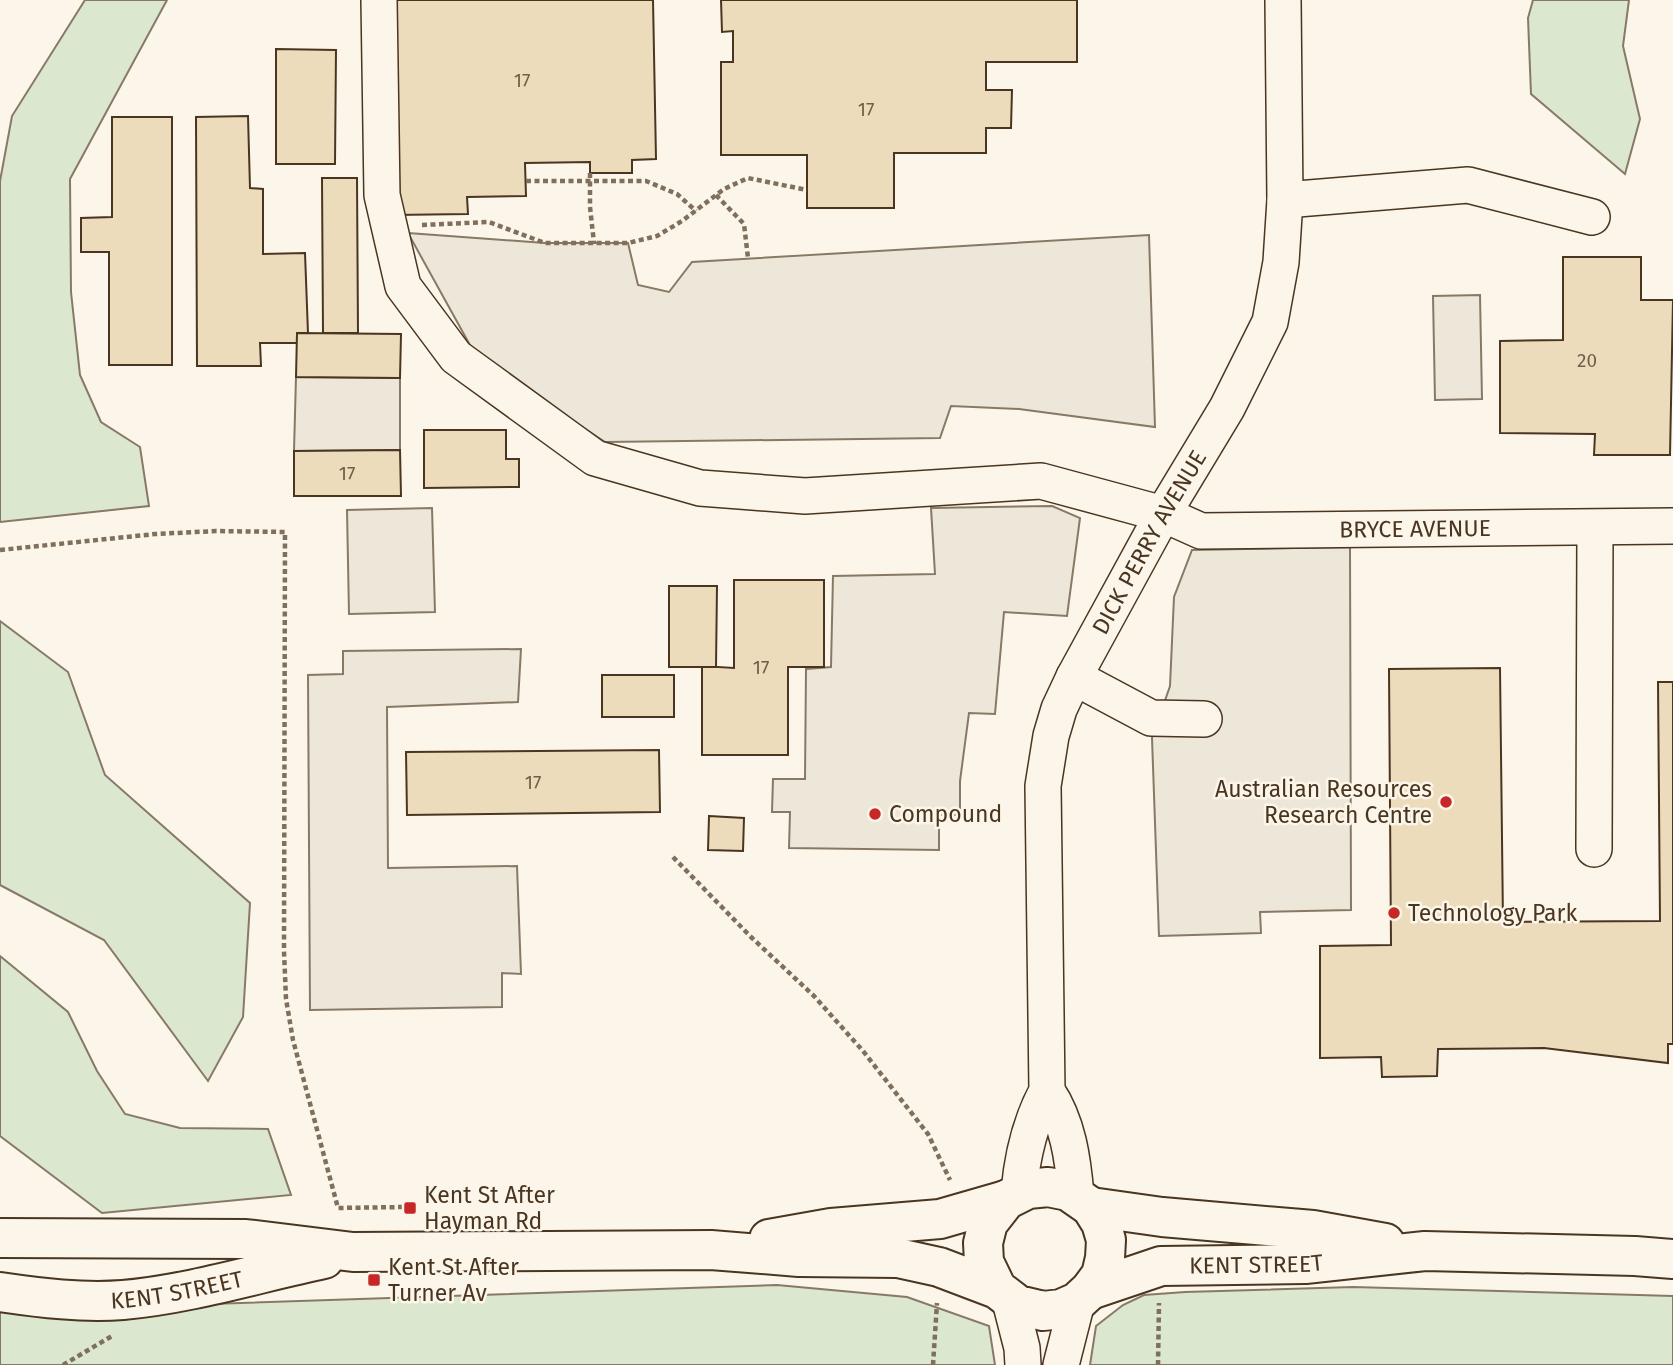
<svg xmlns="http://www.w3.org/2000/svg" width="1673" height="1365" viewBox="0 0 1673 1365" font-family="'Fira Sans',sans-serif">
	<rect width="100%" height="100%" fill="#fbf6e9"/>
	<!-- green -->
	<g fill="#dce7d0" stroke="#887966" stroke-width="2">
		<path d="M85 0H167L70 179 71 292 80 375 101 422 140 447 149 506 0 522V181L12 116Z"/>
		<path d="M1533 0H1629L1623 46 1640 119 1625 174 1531 94 1528 18Z"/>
		<path d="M0 621 68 672 105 775 250 903 243 1017 208 1081 104 940 0 885Z"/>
		<path d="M0 956 68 1012 97 1071 125 1114 180 1128 268 1129 291 1195 102 1213 0 1136Z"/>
		<path d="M777 1285 907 1297 989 1326 995 1365H0V1311Z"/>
		<path d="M1353 1287 1673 1296V1365H1090L1096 1326 1123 1305 1144 1295 1185 1292Z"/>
	</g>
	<!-- parking -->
	<g fill="#ede7d9" stroke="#887966" stroke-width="2">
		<path d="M408 233 545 243H628L638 285 669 292 692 262 1149 235 1155 427 1019 409 951 406 940 438 605 442 476 356Z"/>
		<path d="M1480 295 1482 399 1435 400 1433 296Z"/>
		<path d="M296 377 400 378V450L294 451Z"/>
		<path d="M1052 506 1080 518 1067 616 1004 612 995 714 969 713 960 781V815H939V850L789 848 790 812H772L773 779H805L806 669 831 667 833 576 935 574 931 508Z"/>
		<path d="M432 508 435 612 349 614 347 510Z"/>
		<path d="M1350 547 1351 910 1260 912 1261 933 1159 936 1152 738 1170 686 1174 597 1192 550Z"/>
		<path d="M521 649 518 702 387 707 388 868 517 866 521 974 502 973V1007L310 1010 308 675 343 674V651Z"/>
	</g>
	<!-- building -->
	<g fill="#ecdcbc" stroke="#4a3520" stroke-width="2">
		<path d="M388 0H653L656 159 632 160V173H590V162L525 163 526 196 467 197 468 214 393 215Z"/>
		<path d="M721 0H1077V62H986V90H1012L1011 128H986V153H894V208H807V155H721V62H733V31L722 32Z"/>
		<path d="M276 49 336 50 335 164H276Z"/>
		<path d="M248 116 250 188 263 189V254L305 253 308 333H297V343H260L261 366H197L196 117Z"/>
		<path d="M112 117H172V365H109V252H81V218L112 217Z"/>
		<path d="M322 178H357L358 333H323Z"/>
		<path d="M1563 257H1641V300H1673L1670 455H1594L1595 434 1500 433V341L1563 340Z"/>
		<path d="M297 333 401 334 400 378 296 377Z"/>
		<path d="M424 430H506V459H519V487L424 488Z"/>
		<path d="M400 450 401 496H294V451Z"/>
		<path d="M734 580H824V667H788V755H702V666L734 668Z"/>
		<path d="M669 586H717L716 667H669Z"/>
		<path d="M1500 668 1503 922 1660 921 1658 682H1673V1044H1668V1063L1544 1048 1438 1049 1437 1076 1382 1077 1381 1057 1320 1058V946L1391 945 1389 669Z"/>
		<rect x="602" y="675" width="72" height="42"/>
		<path d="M659 750 660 812 407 815 406 752Z"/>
		<path d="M709 816 744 818 743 851 708 850Z"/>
	</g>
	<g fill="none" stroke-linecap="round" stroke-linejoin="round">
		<defs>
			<g id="minor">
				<path id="s1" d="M379 0 382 195 403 286 456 357 595 458 700 488 805 496 1041 481 1163 514 1201 531 1673 526"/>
				<path d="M1285 200 1468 185 1592 217"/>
				<path d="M1074 677 1151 718 1204 719"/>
				<path d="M1594 849 1595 528"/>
				<path d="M1047 1091C1068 1122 1073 1159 1076 1196"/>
				<path id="s2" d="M1019 1192C1022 1157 1030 1122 1047 1091L1043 786 1051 736 1059 709 1074 677 1163 514 1227 408 1270 322 1281 262 1285 200 1283 0"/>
				<path d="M1010 1301 1022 1348 1023 1365"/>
				<path d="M1061 1365 1077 1302"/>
			</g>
			<g id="major">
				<path d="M1091 1207 1162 1217 1313 1230 1385 1243"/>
				<path d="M0 1238 246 1239 353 1252 711 1250 799 1257 898 1258 939 1267 997 1289 1018 1305 1043 1311 1061 1309 1077 1302 1090 1290 1101 1275 1105 1258 1106 1240 1101 1223 1091 1207 1068 1191 1048 1187 1028 1189 1006 1200 988 1223 983 1243 984 1262 997 1289"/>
				<path d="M769 1239 831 1228 940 1219 1006 1200"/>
				<path id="s3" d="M1090 1290 1161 1266 1305 1264 1425 1251 1635 1256 1673 1259"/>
				<path id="s4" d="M0 1292C41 1298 82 1303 123 1300 190 1294 258 1273 324 1259"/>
			</g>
		</defs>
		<!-- minor casing -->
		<use href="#minor" stroke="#4a3520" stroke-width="38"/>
		<!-- major casing -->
		<use href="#major" stroke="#4a3520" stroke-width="42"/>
		<!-- path -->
		<g stroke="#7f6f5c" stroke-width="4.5" stroke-dasharray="5 3.5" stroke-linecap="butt">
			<path d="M590 173V207L594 243"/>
			<path d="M526 181H646L677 194 696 211"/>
			<path d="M716 195 744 224 748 258"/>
			<path d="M422 225 489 222 545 243H628L657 236 682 221 724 189 748 178 807 190"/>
			<path d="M0 550 155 534 216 531 285 532 284 951 286 999 293 1040 338 1208 404 1207"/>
			<path d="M673 857 751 937 814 996 863 1051 928 1134 950 1180"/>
			<path d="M63 1365 112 1336"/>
			<path d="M933 1365 937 1303"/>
			<path d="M1158 1365 1159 1303"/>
		</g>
		<!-- minor -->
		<use href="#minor" stroke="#fbf6e9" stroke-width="35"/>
		<!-- major -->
		<use href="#major" stroke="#fbf6e9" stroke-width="38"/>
	</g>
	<!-- markers -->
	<g fill="#c62828" stroke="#fbf6e9" stroke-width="2.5">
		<circle cx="1446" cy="802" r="7"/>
		<circle cx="875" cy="814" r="7"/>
		<circle cx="1394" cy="913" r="7"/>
		<rect x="403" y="1201" width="14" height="14" rx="3.5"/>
		<rect x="367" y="1273" width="14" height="14" rx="3.5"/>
	</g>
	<g text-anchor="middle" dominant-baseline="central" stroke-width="5" stroke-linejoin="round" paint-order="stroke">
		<!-- number labels -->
		<g font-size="19" fill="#725f47">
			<text x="522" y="80">17</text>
			<text x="866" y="109">17</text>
			<text x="1587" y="360">20</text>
			<text x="347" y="473">17</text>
			<text x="761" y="667">17</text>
			<text x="533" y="782">17</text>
		</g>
		<!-- street labels -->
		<g font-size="23" fill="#4a3520" stroke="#fbf6e9">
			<text stroke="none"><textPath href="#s1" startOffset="1382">BRYCE AVENUE</textPath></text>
			<text stroke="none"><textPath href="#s2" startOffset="679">DICK PERRY AVENUE</textPath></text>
			<text stroke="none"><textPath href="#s3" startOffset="170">KENT STREET</textPath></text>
			<text stroke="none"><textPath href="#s4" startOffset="178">KENT STREET</textPath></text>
		</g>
		<!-- poi labels -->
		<g font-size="23" fill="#4a3520" stroke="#fbf6e9" text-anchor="start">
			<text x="1432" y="789" text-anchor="end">Australian Resources<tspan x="1432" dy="26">Research Centre</tspan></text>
			<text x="889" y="814">Compound</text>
			<text x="1408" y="913">Technology Park</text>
			<text x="424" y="1195">Kent St After<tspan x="424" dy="26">Hayman Rd</tspan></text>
			<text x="388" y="1267">Kent St After<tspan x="388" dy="26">Turner Av</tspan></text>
		</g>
	</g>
</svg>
